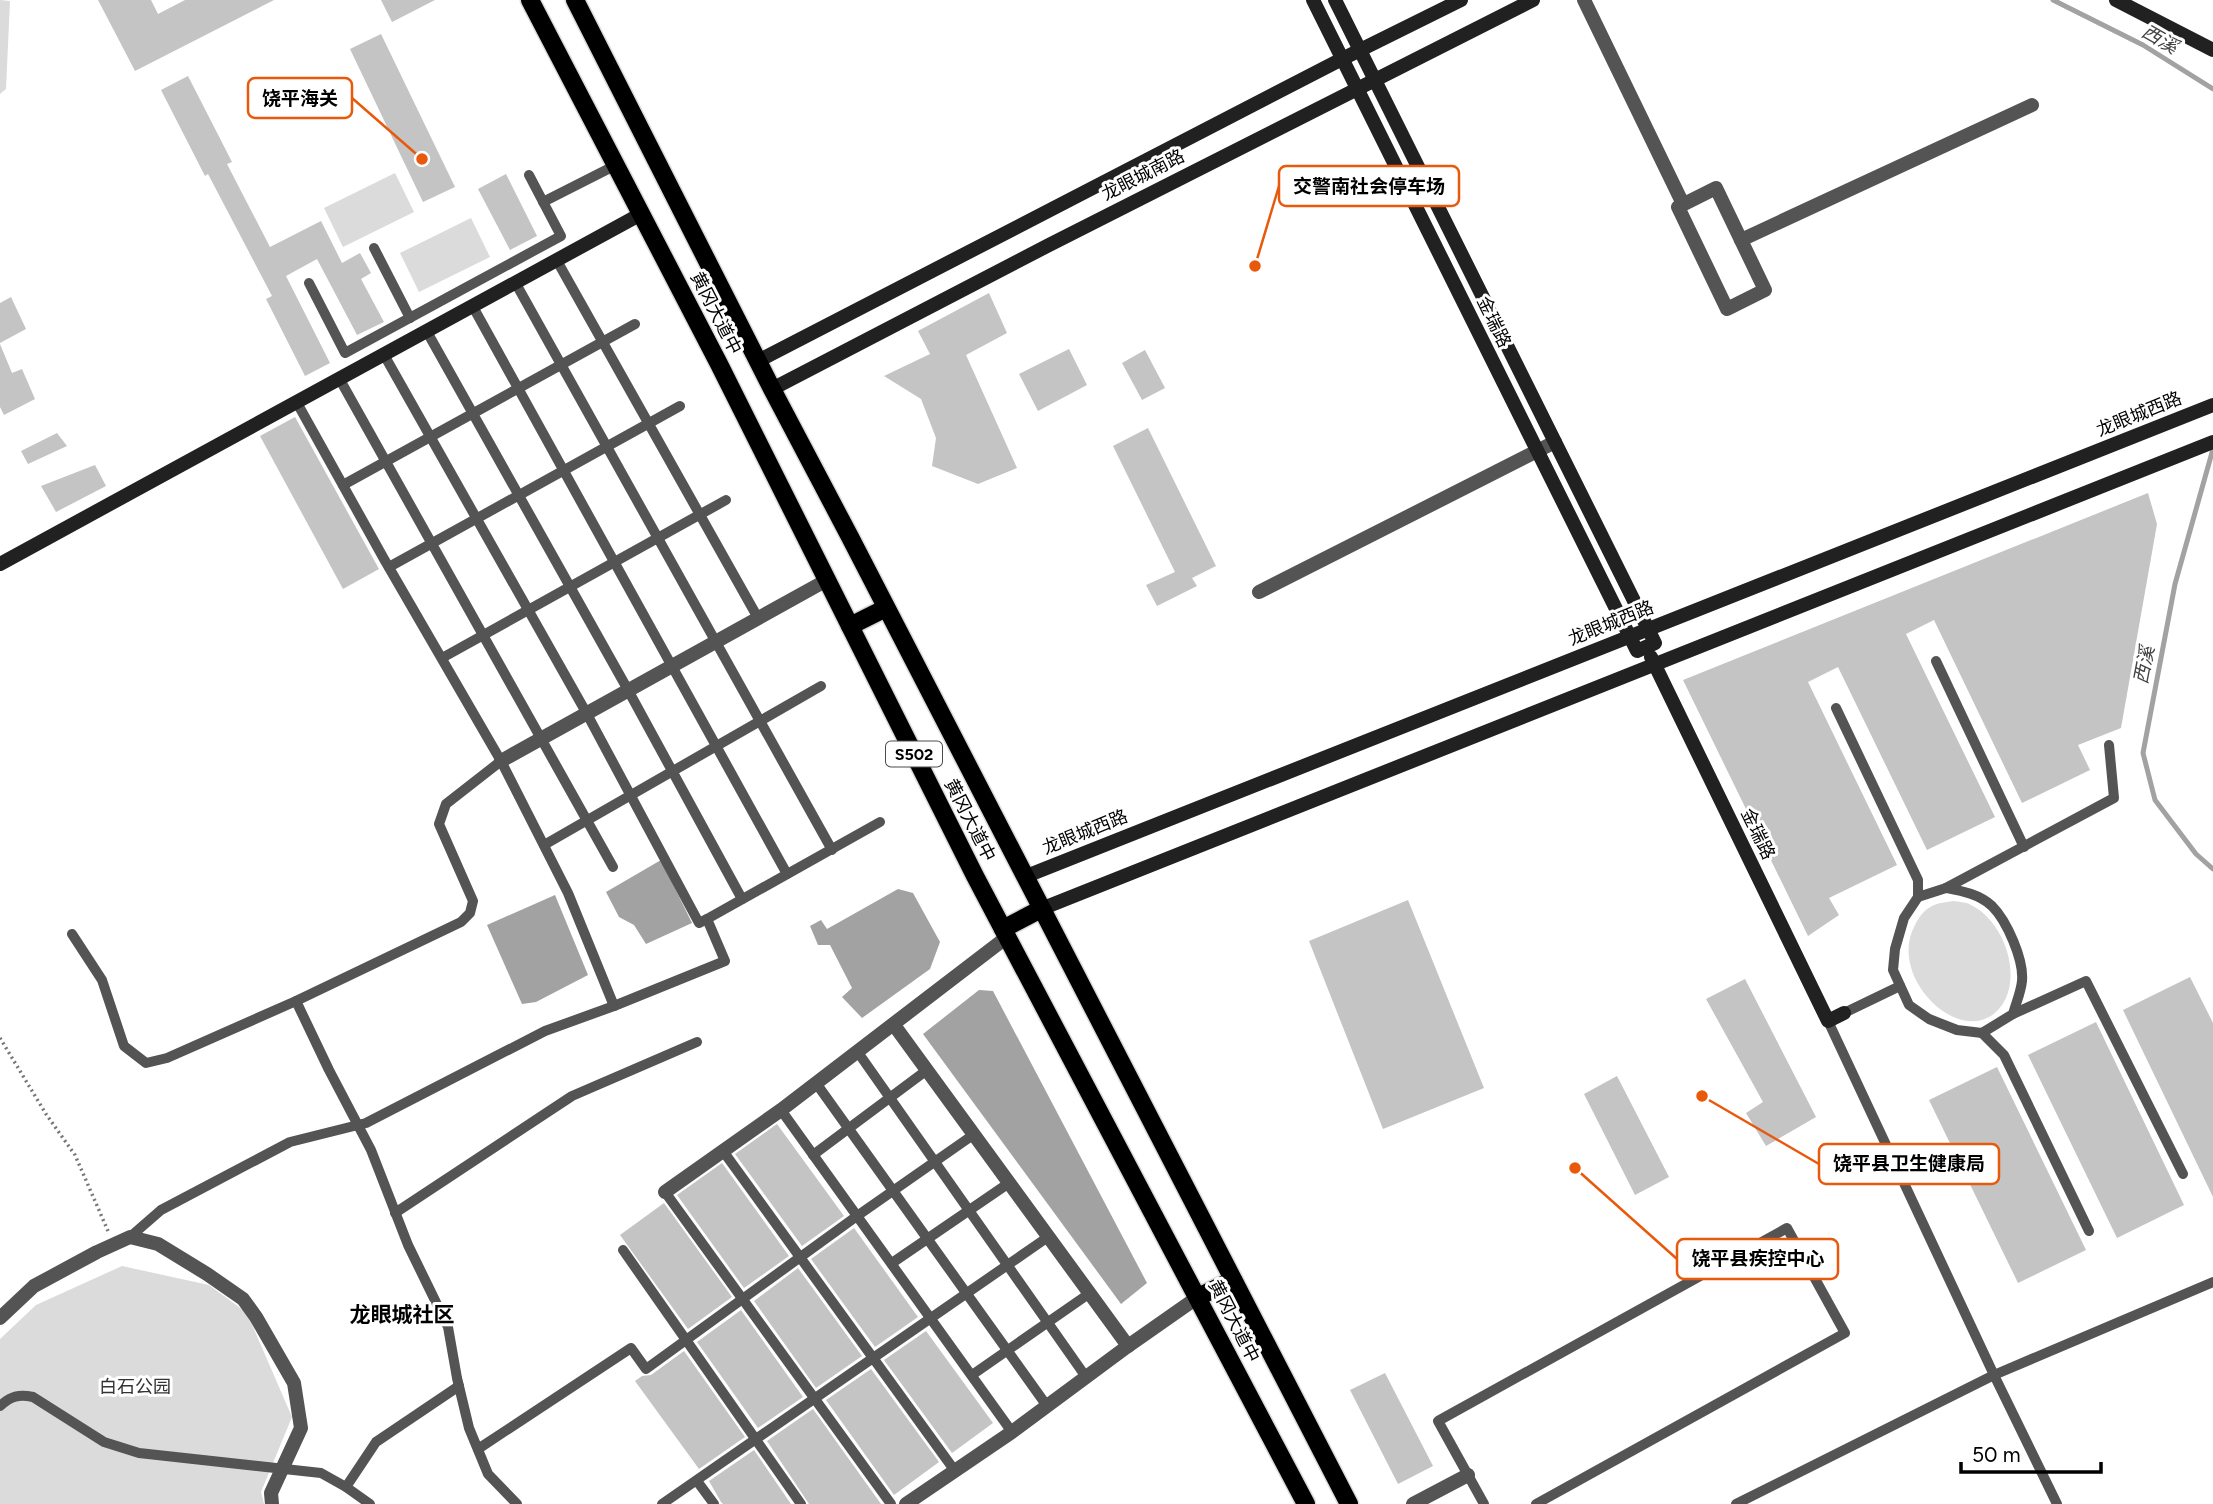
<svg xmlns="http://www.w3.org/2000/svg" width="2213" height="1504" viewBox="0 0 2213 1504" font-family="Figtree,'Noto Sans SC',sans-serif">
	<rect width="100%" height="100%" fill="#fff"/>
	<!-- green -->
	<g fill="#dbdbdb">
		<path d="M0 0 10 1 6 89 0 94Z"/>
		<path d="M395 173 414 212 343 247 324 208Z"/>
		<path d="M471 218 490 257 419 292 400 253Z"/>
		<path d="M1953 901C1958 902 1965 902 1969 904 2003 919 2023 974 2002 1005 1967 1055 1885 979 1915 925 1919 917 1924 910 1932 906 1938 903 1947 902 1953 901Z"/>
		<path d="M122 1266 209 1285 247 1313 292 1417 261 1492 264 1504H0V1339L36 1305Z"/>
	</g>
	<!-- water -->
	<g fill="#a2a2a2">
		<path d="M661 860 692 923 646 944 634 925 619 917 606 892Z"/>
		<path d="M898 889 913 893 940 942 930 969 862 1018 842 997 852 988 830 945H818L810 926 821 920 827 929Z"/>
		<path d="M555 895 588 975 536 1002 522 1004 487 925Z"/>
		<path d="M979 990 993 991 1147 1283 1121 1304 923 1034Z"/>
	</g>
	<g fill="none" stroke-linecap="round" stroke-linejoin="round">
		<!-- stream -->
		<g stroke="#a2a2a2" stroke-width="5">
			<path d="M2053 0 2143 45 2213 89"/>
			<path d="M2213 449 2175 584 2143 753 2155 800 2196 854 2213 869"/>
		</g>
	</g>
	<!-- building -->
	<g fill="#c4c4c4">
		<path d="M98 0H151L158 14 185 0H274L135 71Z"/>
		<path d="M381 0H435L392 22Z"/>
		<path d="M381 34 455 187 423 202 350 49Z"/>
		<path d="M188 76 232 162 227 164 270 247 321 221 342 263 360 253 371 273 361 279 384 322 357 335 317 259 286 276 330 363 305 376 266 299 272 296 208 174 205 176 161 90Z"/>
		<path d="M506 174 537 236 510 250 478 189Z"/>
		<path d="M989 293 1007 333 966 355 1017 468 978 484 932 466 936 438 921 399 884 376 930 354 918 331Z"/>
		<path d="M11 297 26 329 0 343V303Z"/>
		<path d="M0 344 12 373 22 369 35 399 4 415 0 407Z"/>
		<path d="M1069 349 1087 385 1038 411 1019 374Z"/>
		<path d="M1145 350 1165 388 1142 400 1122 363Z"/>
		<path d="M295 417 379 569 343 589 260 436Z"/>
		<path d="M1148 428 1216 566 1192 578 1197 586 1157 606 1146 585 1175 572 1113 446Z"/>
		<path d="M57 433 67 446 28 464 21 451Z"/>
		<path d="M95 465 106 486 56 512 41 486Z"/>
		<path d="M2148 493 2157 524 2121 728 2078 745 2090 770 2022 803 1934 620 1906 634 1995 817 1927 850 1838 667 1808 682 1897 865 1829 898 1839 915 1808 936 1683 680Z"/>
		<path d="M1408 900 1484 1088 1383 1129 1309 941Z"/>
		<path d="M2190 977 2213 1023V1197L2123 1010Z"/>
		<path d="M1745 979 1816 1117 1766 1146 1746 1113 1763 1102 1706 999Z"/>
		<path d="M2096 1022 2184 1205 2117 1238 2028 1055Z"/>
		<path d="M1997 1067 2086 1250 2018 1283 1929 1100Z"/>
		<path d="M1617 1076 1669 1177 1635 1195 1584 1094Z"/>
		<path d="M777 1124 844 1216 802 1246 735 1154Z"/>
		<path d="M722 1163 789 1256 744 1288 677 1195Z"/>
		<path d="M664 1203 732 1297 688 1329 620 1235Z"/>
		<path d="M854 1228 918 1317 875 1347 811 1259Z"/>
		<path d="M798 1268 862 1356 816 1388 754 1301Z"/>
		<path d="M741 1310 803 1397 758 1428 697 1342Z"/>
		<path d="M926 1331 993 1423 952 1453 884 1360Z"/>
		<path d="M684 1351 745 1437 699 1469 635 1381 642 1376 651 1375Z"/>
		<path d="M871 1369 939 1462 894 1495 826 1400Z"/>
		<path d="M1385 1373 1433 1466 1398 1484 1350 1390Z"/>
		<path d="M813 1409 881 1504H809L767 1441Z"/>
		<path d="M754 1450 791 1504H723L721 1502 709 1481Z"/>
	</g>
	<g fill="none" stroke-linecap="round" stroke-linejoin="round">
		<defs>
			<g id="primary">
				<path d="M530 0 719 364 975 876 1306 1504"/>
				<path d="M575 0 772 389 850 537 1349 1504"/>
				<path d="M850 626 886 608"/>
				<path d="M1003 929 1041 909"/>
				<path d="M1198 1297 1233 1280"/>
			</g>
		</defs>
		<!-- primary casing -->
		<use href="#primary" stroke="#dbdbdb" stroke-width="21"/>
		<!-- path -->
		<path stroke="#767676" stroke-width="3.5" stroke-dasharray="2 3.5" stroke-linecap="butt" d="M0 1038 46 1114 75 1155 108 1231"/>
		<!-- lane -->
		<g stroke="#545454" stroke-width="10">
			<path d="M543 202 616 165"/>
			<path d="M374 248 410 318"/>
			<path d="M556 259 758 618"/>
			<path d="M515 282 832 850"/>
			<path d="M309 283 345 353 561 236 529 175"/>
			<path d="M472 305 787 874"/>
			<path d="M426 330 628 690 742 899"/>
			<path d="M383 353 587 714 699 923 707 919"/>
			<path d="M339 378 613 867"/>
			<path d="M296 401 384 559 501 761 568 893 614 1006"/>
			<path d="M343 485 635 324"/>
			<path d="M389 567 680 406"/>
			<path d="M442 658 726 500"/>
			<path d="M1936 661 2024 847"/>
			<path d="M1836 708 1918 880V897"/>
			<path d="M544 845 821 686"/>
			<path d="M1946 888C1962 891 1979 894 1992 906 2007 921 2024 960 2022 981 2021 992 2016 1003 2013 1014L1982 1033 1957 1030 1929 1019 1909 1005 1893 970 1895 949 1904 918 1918 897Z"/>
			<path d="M1946 888 2114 798 2109 745"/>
			<path d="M72 934 102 980 124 1046 146 1063 167 1058 296 1001 461 922 470 913 473 901 439 824 446 804 501 761"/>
			<path d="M296 1001 329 1070 371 1150 408 1245 448 1327 457 1378 469 1428 488 1474 517 1504"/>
			<path d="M1844 1013 1900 986"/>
			<path d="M2013 1014 2086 981 2183 1174"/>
			<path d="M1828 1021 1994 1375 2057 1504"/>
			<path d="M1982 1033 2004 1055 2089 1231"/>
			<path d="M857 1051 1086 1377"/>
			<path d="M816 1083 1047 1406"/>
			<path d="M781 1110 1012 1432"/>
			<path d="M723 1151 955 1471"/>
			<path d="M813 1155 927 1070"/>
			<path d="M665 1192 891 1504"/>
			<path d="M395 1213 572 1096 697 1042"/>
			<path d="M130 1237 161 1210 290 1142 366 1123 545 1031 614 1006 725 961 707 919 880 822"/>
			<path d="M623 1250 801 1504"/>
			<path d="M892 1263 1009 1183"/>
			<path d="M972 1375 1090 1293"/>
			<path d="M0 1406C11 1396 19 1394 33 1397L104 1442 139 1453 321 1473 346 1487"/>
			<path d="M478 1449 631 1348 646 1369 857 1216 973 1135"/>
			<path d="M697 1481 714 1504"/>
			<path d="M370 1504 346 1487 376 1442 459 1386"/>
			<path d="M662 1504 1048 1237"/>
			<path d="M1484 1504 1438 1421 1787 1228 1845 1333 1536 1504"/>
			<path d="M1736 1504 1994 1375 2213 1282"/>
		</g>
		<!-- street -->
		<g stroke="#545454" stroke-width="14">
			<path d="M1584 0 1683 204"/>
			<path d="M1716 188 1765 290 1727 309 1678 207Z"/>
			<path d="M1741 240 2032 105"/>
			<path d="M1259 592 1555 442"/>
			<path d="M501 761 827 580"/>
			<path d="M894 1025 1128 1346"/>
			<path d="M665 1192 781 1110 1007 937"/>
			<path d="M0 1318 34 1286 97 1252 130 1237 158 1244 207 1274 243 1299 256 1317 294 1383 301 1428 271 1493 272 1504"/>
			<path d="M906 1504 1012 1432 1128 1346 1198 1297"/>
			<path d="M1413 1504 1468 1475"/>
		</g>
		<!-- secondary -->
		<g stroke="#212121" stroke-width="14">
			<path d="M1313 0 1637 651 1655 643 1335 0"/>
			<path d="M2116 0 2213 50"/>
			<path d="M758 361 1342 59 1461 0"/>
			<path d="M772 389 1049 245 1533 0"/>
			<path d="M0 564 641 214"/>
			<path d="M1651 657 1828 1021 1844 1013"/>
			<path d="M1024 877 2213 405"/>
			<path d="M1041 909 2213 442"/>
		</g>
		<!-- primary -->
		<use href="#primary" stroke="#000" stroke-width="18"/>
	</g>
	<g text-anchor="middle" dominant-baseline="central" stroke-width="6" stroke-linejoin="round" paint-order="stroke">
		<!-- shield labels -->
		<rect fill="#fff" stroke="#4c4c4c" stroke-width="2" x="886" y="741.5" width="56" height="25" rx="5"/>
		<g font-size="16" font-weight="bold" fill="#000">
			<text x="914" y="754">S502</text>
		</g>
		<!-- street labels -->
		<g font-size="18" fill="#000" stroke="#fff">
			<text transform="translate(1143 175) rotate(-27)">龙眼城南路</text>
			<text transform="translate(716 313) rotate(63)">黄冈大道中</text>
			<text transform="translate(1494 322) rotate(64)">金瑞路</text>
			<text transform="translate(2139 414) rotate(-22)">龙眼城西路</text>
			<text transform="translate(1611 623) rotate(-22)">龙眼城西路</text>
			<text transform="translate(970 820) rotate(63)">黄冈大道中</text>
			<text transform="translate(1085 832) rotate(-22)">龙眼城西路</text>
			<text transform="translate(1758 834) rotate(64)">金瑞路</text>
			<text transform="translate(1234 1321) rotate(63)">黄冈大道中</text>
		</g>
		<!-- park labels -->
		<g font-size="18" fill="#323232" stroke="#fff">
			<text x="135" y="1387">白石公园</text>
		</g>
		<!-- water labels -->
		<g font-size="19" font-style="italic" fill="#434343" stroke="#fff">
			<text transform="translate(2160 39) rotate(30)">西溪</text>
			<text transform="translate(2144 665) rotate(-79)">西溪</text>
		</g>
		<!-- quarter labels -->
		<g font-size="21" font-weight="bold" fill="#000" stroke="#fff">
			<text x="402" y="1314">龙眼城社区</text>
		</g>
	</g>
	<!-- callouts -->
	<path fill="none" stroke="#e8590c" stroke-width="2.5" d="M422 159L352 98M1255 266L1279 186M1702 1096L1819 1164M1575 1168L1677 1259"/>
	<g fill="#e8590c" stroke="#fff" stroke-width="2.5">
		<circle cx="422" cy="159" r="7"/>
		<circle cx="1255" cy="266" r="7"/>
		<circle cx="1702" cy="1096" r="7"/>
		<circle cx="1575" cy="1168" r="7"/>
	</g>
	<g fill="#fff" stroke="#e8590c" stroke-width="2.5">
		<rect x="248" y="78" width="104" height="40" rx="7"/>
		<rect x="1279" y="166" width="180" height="40" rx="7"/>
		<rect x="1819" y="1144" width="180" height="40" rx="7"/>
		<rect x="1677" y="1239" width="161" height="40" rx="7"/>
	</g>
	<g font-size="19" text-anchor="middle" font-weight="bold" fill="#000">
		<text x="300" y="105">饶平海关</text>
		<text x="1369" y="193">交警南社会停车场</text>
		<text x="1909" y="1170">饶平县卫生健康局</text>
		<text x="1758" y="1265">饶平县疾控中心</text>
	</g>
	<!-- scale -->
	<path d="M1961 1462v10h140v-10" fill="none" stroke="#000000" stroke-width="3.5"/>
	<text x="1972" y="1462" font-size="21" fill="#000000" stroke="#ffffff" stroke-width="5" paint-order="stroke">50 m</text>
</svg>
